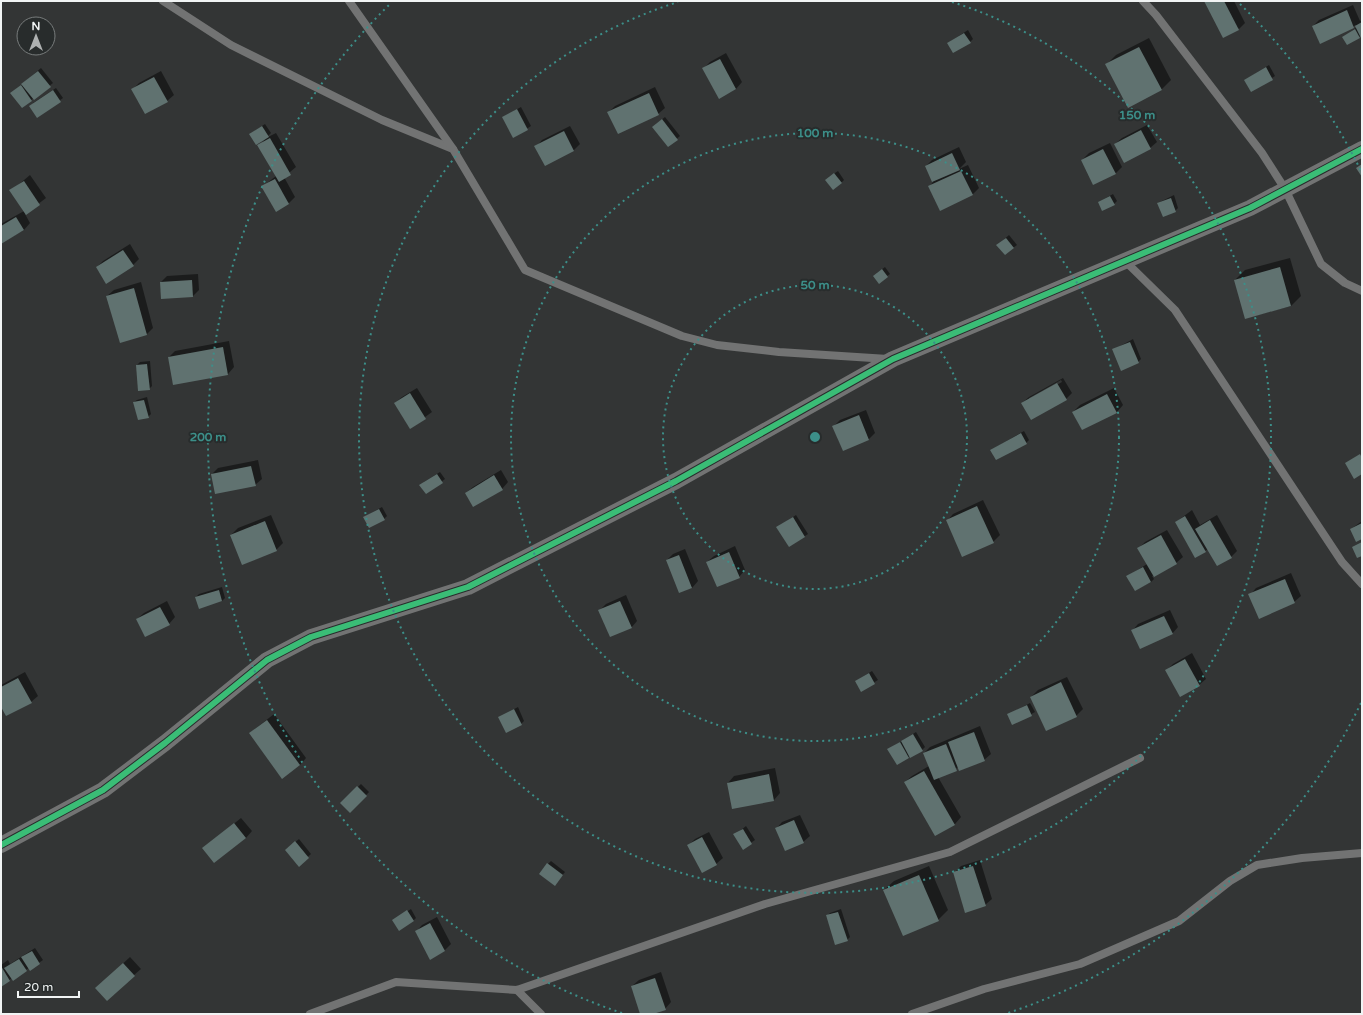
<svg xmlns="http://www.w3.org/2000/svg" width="1363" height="1015" viewBox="0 0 1363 1015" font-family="'Varela Round',sans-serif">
	<rect width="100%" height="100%" fill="#333535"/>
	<!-- shadow -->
	<g fill="#0007" fill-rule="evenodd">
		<path d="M1205 1H1234L1245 23 1239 29Z"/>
		<path d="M1353 5 1360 21 1362 20V38L1361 35 1359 37H1344L1357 27 1356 25 1320 43 1313 26 1319 20Z"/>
		<path d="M968 30 973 39 970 42 948 43Z"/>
		<path d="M1149 38 1171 80 1161 90 1107 64 1116 55Z"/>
		<path d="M726 53 742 82 736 89 704 68 710 62Z"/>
		<path d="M1269 65 1275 76 1251 91 1245 80Z"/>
		<path d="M41 68 53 83 22 107 13 92Z"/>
		<path d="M161 71 174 95 167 101 132 90 139 83Z"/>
		<path d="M655 87 665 108 658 114 609 112 615 106Z"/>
		<path d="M56 88 63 98 37 117 33 103Z"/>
		<path d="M521 107 531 126 514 137 503 117Z"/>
		<path d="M665 117 680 136 668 146 656 124Z"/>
		<path d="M265 124 271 133 266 138 276 133 296 167 284 177 295 197 289 203 262 187 276 176 259 146 266 138 250 134Z"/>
		<path d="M1147 125 1157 142 1150 148 1115 144 1122 138Z"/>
		<path d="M570 126 580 144 574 150 536 147 542 140Z"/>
		<path d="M1110 143 1122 167 1115 174 1082 160 1089 153Z"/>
		<path d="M959 147 966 162 959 169 968 165 979 188 973 194 940 210 929 187 933 182 926 166 932 160Z"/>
		<path d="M838 171 844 180 841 183 829 177Z"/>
		<path d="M30 175 46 198 25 214 30 223 24 230 1 243V224L24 211 11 191Z"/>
		<path d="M1113 194 1117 201 1114 204 1099 202Z"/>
		<path d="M1174 195 1178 208 1175 211 1158 203Z"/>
		<path d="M1009 235 1017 245 1005 254 1001 242Z"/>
		<path d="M130 244 139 259 133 265 97 267 103 261Z"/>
		<path d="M1290 258 1301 296 1291 306 1246 318 1235 280 1245 270Z"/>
		<path d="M885 267 890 274 887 276 877 273Z"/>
		<path d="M198 274 199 290 193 296 161 282 167 276Z"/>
		<path d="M141 282 153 328 147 334 107 296 114 290Z"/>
		<path d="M1133 339 1141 359 1138 362 1113 350Z"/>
		<path d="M229 341 234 367 228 374 174 384 169 357 175 351Z"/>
		<path d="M150 361 152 386 149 389 137 365 140 362Z"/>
		<path d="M1063 378 1072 393 1066 399 1022 403 1029 397ZM1061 380 1062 382 1029 400V398Z"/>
		<path d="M417 388 432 412 410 428 395 403 402 397Z"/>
		<path d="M1114 388 1123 405 1117 412 1082 429 1073 412 1080 405Z"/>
		<path d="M147 397 151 414 148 417 134 402 137 400Z"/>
		<path d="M866 410 875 433 869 439 843 450 833 427 840 420Z"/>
		<path d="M1024 431 1029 440 1026 443 991 450Z"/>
		<path d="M258 460 262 479 255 485 212 474 218 468Z"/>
		<path d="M501 470 508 482 502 489 466 493 473 487Z"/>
		<path d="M440 472 445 479 426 493 424 482Z"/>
		<path d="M983 500 1000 535 993 542 947 521 953 514Z"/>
		<path d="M382 507 387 516 384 519 364 517Z"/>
		<path d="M1192 510 1200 525 1217 515 1237 551 1231 557 1208 549 1205 551 1176 522Z"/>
		<path d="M271 515 283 543 276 550 231 535 238 528Z"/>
		<path d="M796 515 808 534 805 536 778 527Z"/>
		<path d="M1362 521V538L1351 529Z"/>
		<path d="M1167 530 1183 557 1176 563 1152 576 1154 579 1151 582 1135 590 1128 576 1147 564 1139 548 1145 542Z"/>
		<path d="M735 546 745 570 739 577 707 562 714 556Z"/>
		<path d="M685 549 698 581 692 588 667 560 673 554Z"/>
		<path d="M1291 573 1301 596 1294 602 1250 595 1256 588Z"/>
		<path d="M222 587 225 598 222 601 196 597 199 594Z"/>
		<path d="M626 595 637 621 631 628 600 610 606 604Z"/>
		<path d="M167 601 175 617 169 624 137 619 144 613Z"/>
		<path d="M1170 610 1178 627 1172 634 1132 631 1138 624Z"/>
		<path d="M1192 653 1206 679 1199 685 1166 671 1173 664Z"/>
		<path d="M872 671 878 680 861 690 856 681Z"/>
		<path d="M25 672 38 696 31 702 1 705V685Z"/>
		<path d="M1067 677 1083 709 1076 716 1031 697 1038 690Z"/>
		<path d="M1030 703 1035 712 1013 724 1008 715Z"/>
		<path d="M518 707 524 721 521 724 499 717Z"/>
		<path d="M274 714 306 758 300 765 250 733Z"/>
		<path d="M980 726 991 754 984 760 959 767 938 777 961 817 955 824 936 834 905 782 912 776 929 766 924 753 930 747Z"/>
		<path d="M916 732 925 747 922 750 908 757 889 749Z"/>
		<path d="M775 768 780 793 774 800 728 783 734 776Z"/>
		<path d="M361 784 369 792 350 812 341 803Z"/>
		<path d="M800 815 810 836 803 842 776 829 782 822Z"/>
		<path d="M241 818 252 831 246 838 204 848Z"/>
		<path d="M746 826 755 840 743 848 735 835Z"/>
		<path d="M709 832 723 858 716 864 688 846 695 839Z"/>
		<path d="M299 839 311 854 299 865 289 847Z"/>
		<path d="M980 860 992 899 985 905 954 873 961 866Z"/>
		<path d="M551 861 565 872 557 882 548 864Z"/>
		<path d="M929 866 948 910 938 920 884 890 894 881Z"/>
		<path d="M411 909 416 918 413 921 395 919Z"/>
		<path d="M841 909 850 937 847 940 827 916 830 913Z"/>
		<path d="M437 917 451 944 445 950 416 932 422 925Z"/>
		<path d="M35 948 43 960 30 969 29 968 12 978 1 986V965L8 960 10 964Z"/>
		<path d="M130 957 141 969 134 975 103 982Z"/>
		<path d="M661 972 671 1002 665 1009 650 1014H641L632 986 639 980Z"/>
	</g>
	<!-- building -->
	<g fill="#607270">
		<path d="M1204 1H1224L1239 30 1223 38Z"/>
		<path d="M1347 10 1354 28 1320 44 1312 26Z"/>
		<path d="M1362 22V40L1355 26Z"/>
		<path d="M1355 29 1360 38 1347 45 1342 37Z"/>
		<path d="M964 33 971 43 953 53 947 43Z"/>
		<path d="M1139 47 1162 90 1128 108 1105 64Z"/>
		<path d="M720 59 736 89 719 99 702 68Z"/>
		<path d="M1266 67 1273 80 1251 92 1244 80Z"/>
		<path d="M38 71 51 87 34 100 21 84Z"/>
		<path d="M154 77 168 102 145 114 131 89Z"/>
		<path d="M21 85 32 101 22 108 10 93Z"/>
		<path d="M53 90 61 102 37 118 29 106Z"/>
		<path d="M649 93 659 115 618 134 607 112Z"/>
		<path d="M517 109 528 130 513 138 502 117Z"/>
		<path d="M662 119 678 140 668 147 652 127Z"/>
		<path d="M262 126 269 137 256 145 249 134Z"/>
		<path d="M1141 130 1151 149 1124 163 1114 144Z"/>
		<path d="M564 131 574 151 545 166 534 146Z"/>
		<path d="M270 138 291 175 279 182 257 145Z"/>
		<path d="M1103 149 1116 174 1093 185 1081 160Z"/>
		<path d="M952 153 960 170 932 182 925 166Z"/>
		<path d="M1362 164V177L1356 168Z"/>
		<path d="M961 171 973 195 940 211 928 186Z"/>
		<path d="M834 173 842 183 833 190 825 180Z"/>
		<path d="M275 179 289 204 276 212 261 186Z"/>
		<path d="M24 181 40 205 26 215 9 190Z"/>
		<path d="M1110 196 1115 205 1102 211 1098 202Z"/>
		<path d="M1171 198 1176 212 1163 217 1157 203Z"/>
		<path d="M16 217 24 230 1 244V226Z"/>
		<path d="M1006 238 1014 248 1005 255 996 245Z"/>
		<path d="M123 250 134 266 106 284 96 267Z"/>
		<path d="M1280 267 1291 306 1245 319 1234 280Z"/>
		<path d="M882 269 888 277 879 284 873 276Z"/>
		<path d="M192 280 193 297 161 299 160 282Z"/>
		<path d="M134 288 147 335 120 343 106 296Z"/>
		<path d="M1130 342 1139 363 1121 371 1112 349Z"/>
		<path d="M223 347 228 375 173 385 168 357Z"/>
		<path d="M147 364 150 390 138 391 136 365Z"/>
		<path d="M1057 383 1067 400 1031 420 1021 403Z"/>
		<path d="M410 393 426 419 410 429 394 403Z"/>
		<path d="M1107 394 1117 413 1082 430 1072 412Z"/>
		<path d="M144 400 149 418 138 420 133 402Z"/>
		<path d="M859 415 869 440 843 451 832 426Z"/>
		<path d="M1021 433 1027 444 996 460 990 450Z"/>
		<path d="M1360 454 1362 458V474L1354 479 1345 463Z"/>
		<path d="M251 466 256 486 215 494 211 474Z"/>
		<path d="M437 474 443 483 426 494 419 485Z"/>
		<path d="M494 475 503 490 473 507 465 493Z"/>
		<path d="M977 506 994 543 962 557 946 520Z"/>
		<path d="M379 509 385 520 369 528 363 517Z"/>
		<path d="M1185 516 1206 552 1195 558 1175 522Z"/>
		<path d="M793 517 805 537 789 547 776 527Z"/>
		<path d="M1210 520 1232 558 1217 566 1195 529Z"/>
		<path d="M265 521 277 551 242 565 230 535Z"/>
		<path d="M1362 523V539L1356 542 1350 529Z"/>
		<path d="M1161 535 1177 564 1154 577 1137 548Z"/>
		<path d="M1362 542V556L1357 558 1352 547Z"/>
		<path d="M729 552 740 578 717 587 706 562Z"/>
		<path d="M679 555 692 588 679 593 666 560Z"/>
		<path d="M1143 567 1151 582 1135 591 1126 576Z"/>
		<path d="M1285 579 1295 603 1259 619 1248 594Z"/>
		<path d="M219 590 222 601 199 609 195 597Z"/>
		<path d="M620 601 632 628 610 637 598 610Z"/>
		<path d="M160 607 170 625 145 637 136 619Z"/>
		<path d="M1164 616 1173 634 1140 649 1131 630Z"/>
		<path d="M1185 659 1200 686 1180 697 1165 670Z"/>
		<path d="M869 673 875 684 861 692 855 681Z"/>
		<path d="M18 678 32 703 6 716 1 707V687Z"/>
		<path d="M1061 682 1077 717 1046 731 1030 697Z"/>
		<path d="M1027 705 1032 716 1012 725 1007 714Z"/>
		<path d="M514 709 522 725 506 733 498 717Z"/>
		<path d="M267 720 300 765 282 779 249 733Z"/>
		<path d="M974 732 985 761 959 771 948 742Z"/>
		<path d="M913 734 923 751 910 758 901 741Z"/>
		<path d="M900 742 909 758 897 765 887 749Z"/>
		<path d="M946 744 957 771 934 780 923 753Z"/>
		<path d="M924 771 955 825 935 836 904 782Z"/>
		<path d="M769 774 774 801 732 809 727 783Z"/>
		<path d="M357 786 367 796 350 813 340 803Z"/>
		<path d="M794 820 804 843 785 851 775 828Z"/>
		<path d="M234 823 246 838 214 863 202 848Z"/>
		<path d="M743 829 752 844 743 850 733 834Z"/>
		<path d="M702 837 717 865 702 873 687 845Z"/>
		<path d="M295 841 309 858 299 867 285 850Z"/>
		<path d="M547 863 563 875 555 886 539 874Z"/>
		<path d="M973 866 986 906 965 913 953 872Z"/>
		<path d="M919 875 939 921 903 936 883 890Z"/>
		<path d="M407 910 414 921 399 931 392 920Z"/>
		<path d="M838 912 848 941 835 945 826 915Z"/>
		<path d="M430 923 445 951 430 960 415 931Z"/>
		<path d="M32 951 40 964 30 971 21 957Z"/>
		<path d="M19 959 27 971 13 981 4 968Z"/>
		<path d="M123 963 135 976 107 1001 95 988Z"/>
		<path d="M1 966 10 981 1 987Z"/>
		<path d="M655 978 666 1010 653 1014H640L631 986Z"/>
	</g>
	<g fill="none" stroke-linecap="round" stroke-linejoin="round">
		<!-- lane -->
		<g stroke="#727373" stroke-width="8">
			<path d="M163 1 231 45 382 120 453 149 525 270 682 336 717 345 779 352 888 359"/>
			<path d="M349 1 453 149"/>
			<path d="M1143 1 1156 15 1262 153 1285 189 1321 264 1345 283 1362 291"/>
			<path d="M1125 261 1175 310 1342 562 1362 584"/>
			<path d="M517 990 541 1014"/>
			<path d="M310 1014 396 982 517 990 765 904 950 852 1140 758"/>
			<path d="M912 1014 984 989 1080 964 1179 921 1230 881 1257 865 1302 858 1362 853"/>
		</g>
		<!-- street -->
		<path stroke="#727373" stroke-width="16" d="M1 845 103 790 165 743 267 660 311 637 468 587 676 481 893 359 1250 208 1362 149"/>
		<defs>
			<path id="cycleway" d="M1 845 103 790 165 743 267 660 311 637 468 587 676 481 893 359 1250 208 1362 149"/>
		</defs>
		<!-- cycleway casing -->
		<use href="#cycleway" stroke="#282c2c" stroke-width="8"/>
		<!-- cycleway -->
		<use href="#cycleway" stroke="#3abd76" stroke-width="6"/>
	</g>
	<!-- distance rings -->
	<g fill="none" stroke="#3c8f89" stroke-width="2" stroke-dasharray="2 4">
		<circle cx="815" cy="437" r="152"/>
		<circle cx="815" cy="437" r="304"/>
		<path d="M952 2A456 456 0 1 1 678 2"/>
		<path d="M1361 703A607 607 0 0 1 1008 1013M622 1013A607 607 0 0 1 390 4M1240 4A607 607 0 0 1 1361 171"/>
	</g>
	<circle cx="815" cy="437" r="6" fill="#3c8f89" stroke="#282c2c" stroke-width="2"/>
	<g font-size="12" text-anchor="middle" font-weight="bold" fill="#3c8f89" stroke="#282c2c" stroke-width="4" stroke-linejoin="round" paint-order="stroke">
		<text x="1137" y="119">150 m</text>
		<text x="815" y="137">100 m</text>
		<text x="815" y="289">50 m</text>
		<text x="208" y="441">200 m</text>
	</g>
	<!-- border -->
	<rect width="1363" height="1015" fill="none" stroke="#f1f4f4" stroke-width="4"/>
	<!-- north arrow -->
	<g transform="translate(36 36)"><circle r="19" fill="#282c2c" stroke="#787c7c"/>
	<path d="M0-3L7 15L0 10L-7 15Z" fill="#aeb1b1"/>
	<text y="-6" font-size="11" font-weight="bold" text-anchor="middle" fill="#f1f4f4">N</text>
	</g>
	<!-- scale -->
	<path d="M18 991v6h61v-6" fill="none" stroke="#f1f4f4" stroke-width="2"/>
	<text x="24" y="991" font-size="12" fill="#f1f4f4" stroke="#282c2c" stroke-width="3" paint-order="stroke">20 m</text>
</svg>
